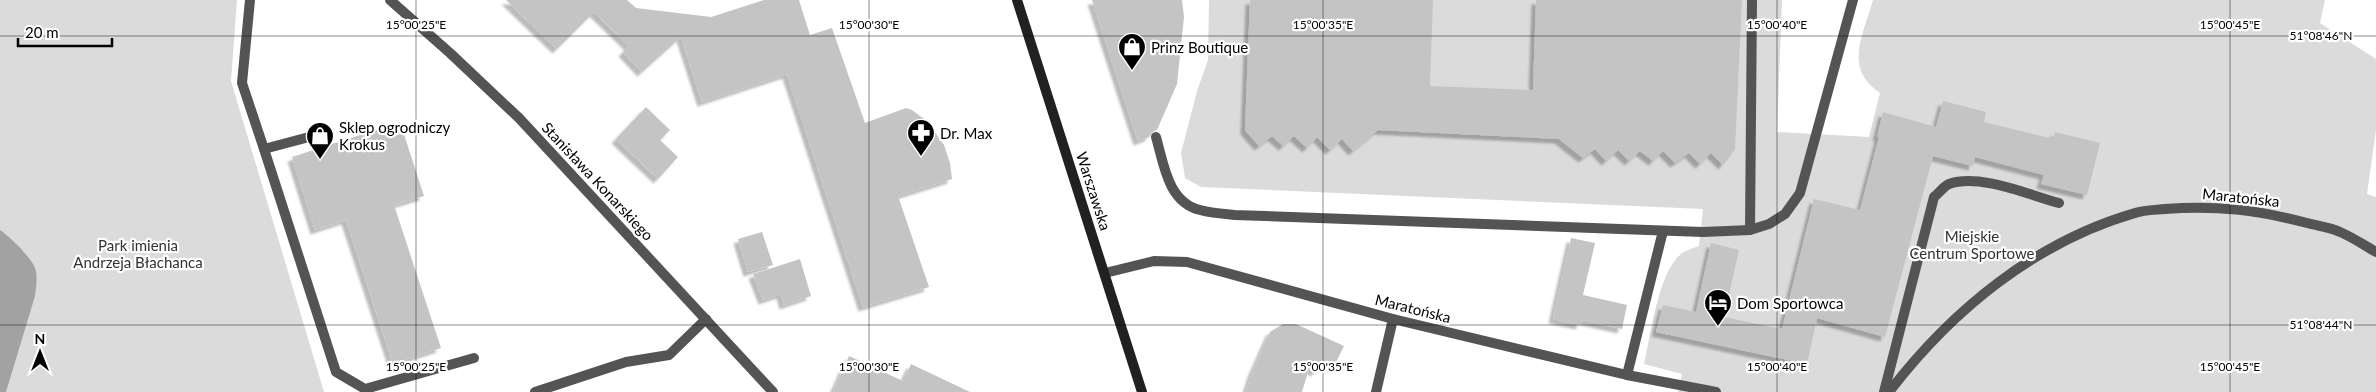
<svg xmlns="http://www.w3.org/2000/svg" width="2376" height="392" viewBox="0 0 2376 392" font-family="Lato,sans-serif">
	<defs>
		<filter id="shadow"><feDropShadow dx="-4.5" dy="4.5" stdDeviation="1" flood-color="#0004"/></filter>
	</defs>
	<rect width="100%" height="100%" fill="#fff"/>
	<!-- green -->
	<g fill="#dbdbdb">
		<path d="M0 0H237L231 81 324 392H0Z"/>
		<path d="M1209 0H1782L1777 132 1869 137 1880 93C1843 68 1863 36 1873 0H2325L2320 23 2376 59V130L2367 194 2376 197V392H1678L1682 374 1644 364C1651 334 1658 273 1681 254 1686 250 1694 248 1699 246L1703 209 1201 187 1185 178 1181 153 1197 91 1208 60Z"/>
	</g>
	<!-- water -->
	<path fill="#a2a2a2" d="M0 230C10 237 30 256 35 268 38 277 36 287 35 296L6 392H0Z"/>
	<!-- building -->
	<g fill="#c4c4c4" filter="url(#shadow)">
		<path d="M506 0H627L636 8 711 17 764 0H799L810 35 832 28 865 123 906 108 912 110 928 122 944 145 950 163 952 179 898 196 929 287 863 307 787 74 702 102 681 37 642 72 623 52 629 46 594 12 557 49Z"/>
		<path d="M1092 0H1182L1184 17 1177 84 1157 130 1152 132 1149 137 1138 141Z"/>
		<path d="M1250 0H1433L1430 86 1533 90 1536 0H1742L1735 149 1723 165 1711 153 1700 164 1689 153 1675 163 1663 151 1653 161 1640 151 1629 161 1618 150 1606 161 1595 149 1583 158 1559 139 1378 130 1353 151 1342 139 1330 150 1317 137 1307 148 1294 136 1283 146 1272 136 1259 146 1245 130Z"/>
		<path d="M1943 101 1986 112 1984 122 2053 139 2055 132 2100 143 2087 195 2041 184 2044 175 1975 157 1973 166 1933 156 1885 337 1817 318 1807 364 1656 332 1663 305 1696 312 1711 243 1739 250 1724 317 1782 329 1814 199 1860 210 1879 137H1877L1883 112 1936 127Z"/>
		<path d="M646 107 670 130 660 140 678 157 658 179 616 139Z"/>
		<path d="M400 122 424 196 394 205 441 348 393 364 346 220 315 230 292 157Z"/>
		<path d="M762 232 773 265 748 272 738 239Z"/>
		<path d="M1571 238 1595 243 1583 295 1627 305 1622 329 1582 320 1580 325 1553 319Z"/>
		<path d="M800 259 811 296 784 305 781 294 763 300 753 274Z"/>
		<path d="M1283 324H1296L1344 346 1333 368 1321 362 1316 372 1309 369 1302 392H1246L1252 373 1270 332Z"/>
		<path d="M849 356 903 381 911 364 970 392H833Z"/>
	</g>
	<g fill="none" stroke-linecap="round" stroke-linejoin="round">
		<!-- lane -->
		<g stroke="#545454" stroke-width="10">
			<path d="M250 0 242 83 264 149 328 132"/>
			<path d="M1156 137C1164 165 1168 202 1200 210 1211 213 1224 214 1235 215L1703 232 1750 230 1769 224 1785 214 1800 193 1853 0"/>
			<path d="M264 149 336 372 365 389 474 358"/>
			<path d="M1750 230 1752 0"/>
			<path d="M1663 231 1627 375 1716 392"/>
			<path d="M535 392 626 362 669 355 706 319"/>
			<path d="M1376 392 1393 319"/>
			<path d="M1884 392 1934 197C1939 193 1944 186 1949 184 1979 173 2029 195 2059 203"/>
			<path d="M1889 392C1952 310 2035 242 2135 213 2144 210 2155 210 2165 209 2216 205 2258 210 2307 223 2318 226 2330 227 2340 232 2352 237 2364 245 2376 252"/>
		</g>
		<!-- street -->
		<g stroke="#545454" stroke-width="10">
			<path d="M390 0 450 53 519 118 773 392"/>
			<path d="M1105 273 1154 261 1187 262 1393 319 1627 375"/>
		</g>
		<!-- secondary -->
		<path stroke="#212121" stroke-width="10" d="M1017 0 1142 392"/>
	</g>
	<!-- ticks -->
	<path fill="none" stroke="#000" stroke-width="1" stroke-opacity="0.45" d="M416 0V392M869 0V392M1323 0V392M1777 0V392M2230 0V392M0 36H2376M0 325H2376"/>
	<!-- icons -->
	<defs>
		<symbol id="shop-pin" viewBox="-11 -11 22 30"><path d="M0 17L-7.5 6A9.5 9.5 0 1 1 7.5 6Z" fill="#000" stroke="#fff"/><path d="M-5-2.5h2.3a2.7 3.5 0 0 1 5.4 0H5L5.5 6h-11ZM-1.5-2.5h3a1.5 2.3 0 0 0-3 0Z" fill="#fff"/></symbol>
		<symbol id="pharmacy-pin" viewBox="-11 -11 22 30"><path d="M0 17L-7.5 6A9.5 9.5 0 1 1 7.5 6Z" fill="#000" stroke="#fff"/><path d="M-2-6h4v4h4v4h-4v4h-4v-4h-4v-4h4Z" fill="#fff"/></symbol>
		<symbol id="hotel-pin" viewBox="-11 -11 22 30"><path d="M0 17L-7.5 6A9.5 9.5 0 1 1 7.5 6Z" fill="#000" stroke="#fff"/><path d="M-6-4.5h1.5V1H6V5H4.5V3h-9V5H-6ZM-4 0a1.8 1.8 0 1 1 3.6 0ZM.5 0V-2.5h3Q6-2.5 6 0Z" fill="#fff"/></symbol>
	</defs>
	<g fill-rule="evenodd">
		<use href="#shop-pin" x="1116" y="31" width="32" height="43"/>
		<use href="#pharmacy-pin" x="905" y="117" width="32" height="43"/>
		<use href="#shop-pin" x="304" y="120" width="32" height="43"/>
		<use href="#hotel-pin" x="1702" y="287" width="32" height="43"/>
	</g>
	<g text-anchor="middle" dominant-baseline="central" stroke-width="4.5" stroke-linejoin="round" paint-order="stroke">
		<!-- poi labels -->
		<g font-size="15" fill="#000" stroke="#fff" text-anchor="start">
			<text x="1151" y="47">Prinz Boutique</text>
			<text x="339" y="127">Sklep ogrodniczy<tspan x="339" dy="17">Krokus</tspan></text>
			<text x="940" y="133">Dr. Max</text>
			<text x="1737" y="303">Dom Sportowca</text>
		</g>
		<!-- street labels -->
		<g font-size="15" fill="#000" stroke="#fff">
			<text transform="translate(598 181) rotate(47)">Stanisława Konarskiego</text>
			<text transform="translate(1094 191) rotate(72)">Warszawska</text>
			<text transform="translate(2241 197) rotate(6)">Maratońska</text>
			<text transform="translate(1413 308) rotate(14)">Maratońska</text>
		</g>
		<!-- park labels -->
		<g font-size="15" fill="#323232" stroke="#fff">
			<text x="1972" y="236">Miejskie<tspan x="1972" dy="17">Centrum Sportowe</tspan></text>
			<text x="138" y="245">Park imienia<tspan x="138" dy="17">Andrzeja Błachanca</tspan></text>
		</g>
	</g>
	<g font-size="12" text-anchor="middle" fill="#000" stroke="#fff" stroke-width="4.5" stroke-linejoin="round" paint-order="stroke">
		<text x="416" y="29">15°00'25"E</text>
		<text x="869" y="29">15°00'30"E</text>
		<text x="1323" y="29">15°00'35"E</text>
		<text x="1777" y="29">15°00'40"E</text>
		<text x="2230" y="29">15°00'45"E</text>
		<text x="2321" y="40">51°08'46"N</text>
		<text x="2321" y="329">51°08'44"N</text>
		<text x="416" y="371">15°00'25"E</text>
		<text x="869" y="371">15°00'30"E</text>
		<text x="1323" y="371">15°00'35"E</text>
		<text x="1777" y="371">15°00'40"E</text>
		<text x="2230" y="371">15°00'45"E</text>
	</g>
	<!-- north arrow -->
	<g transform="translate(40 352)" stroke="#ffffff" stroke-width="4" paint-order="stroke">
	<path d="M0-4L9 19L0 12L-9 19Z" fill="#000000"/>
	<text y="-8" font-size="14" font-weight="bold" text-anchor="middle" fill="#000000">N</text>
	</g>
	<!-- scale -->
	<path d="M18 38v8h94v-8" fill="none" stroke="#000000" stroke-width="2.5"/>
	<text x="25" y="38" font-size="15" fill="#000000" stroke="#ffffff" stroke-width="4" paint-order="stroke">20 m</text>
</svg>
